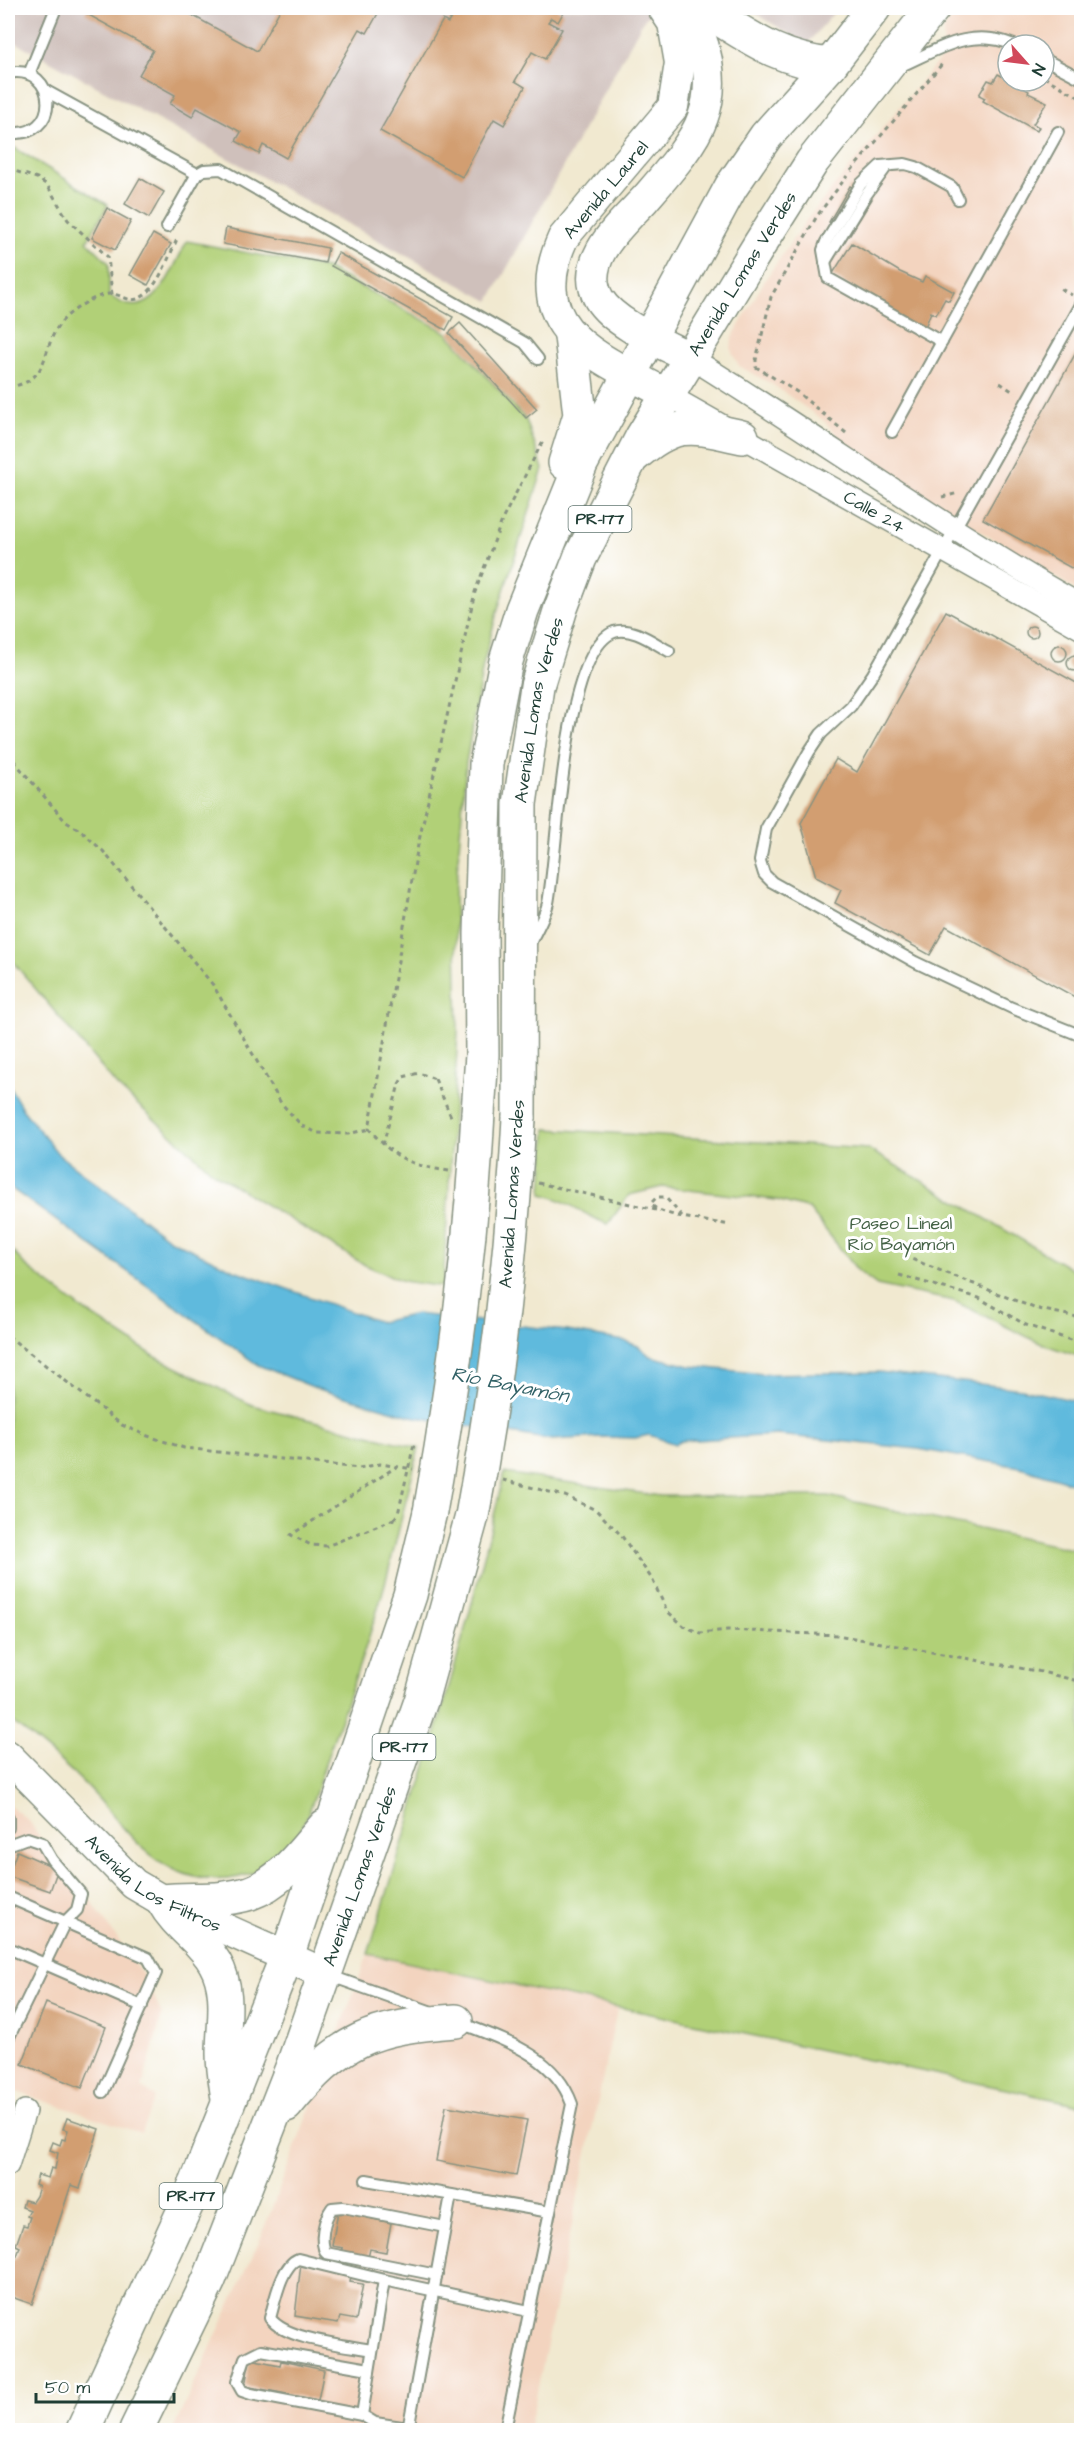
<svg xmlns="http://www.w3.org/2000/svg" width="1089" height="2438" viewBox="0 0 1089 2438" font-family="'Architects Daughter',sans-serif">
	<rect width="100%" height="100%" fill="#fff"/>
	<filter id="ink" filterUnits="userSpaceOnUse"><feTurbulence type="fractalNoise" baseFrequency=".0167" numOctaves="2"/><feDisplacementMap in="SourceGraphic" scale="12" xChannelSelector="R" yChannelSelector="G"/><feConvolveMatrix kernelMatrix="1 2 1 2 8 2 1 2 1" color-interpolation-filters="sRGB"/></filter>
	<filter id="wash" filterUnits="userSpaceOnUse"><feTurbulence type="fractalNoise" baseFrequency=".008" numOctaves="4" result="noise"/><feDisplacementMap in="SourceGraphic" scale="24" xChannelSelector="R" yChannelSelector="G"/><feGaussianBlur stdDeviation="1.35" result="paint"/><feColorMatrix in="noise" values="0 0 0 0 0 0 0 0 0 0 0 0 0 0 0 0 0 1.4 0 .05"/><feComposite in="paint" operator="in"/></filter>
	<g filter="url(#wash)">
		<rect width="100%" height="100%" fill="#f1e9d0"/>
		<!-- built -->
		<g fill="#f3d4bf" fill-rule="evenodd">
			<path d="M958 8H1081V593L855 454 823 420 775 386 739 366 731 350 732 338 765 280 807 219 944 54 943 31ZM1008 45H1044V81H1008Z"/>
			<path d="M8 1804 29 1821 53 1857 84 1891 149 1984 162 2015 142 2087 155 2097 141 2133 8 2089Z"/>
			<path d="M368 1954 618 2005 529 2430H173L262 2235Z"/>
		</g>
		<!-- industrial -->
		<g fill="#cfc0bb">
			<path d="M8 8H655L643 21 489 301 8 38Z"/>
			<path d="M746 8H838L807 44Z"/>
		</g>
		<!-- green -->
		<g fill="#b1d077" stroke="#688656" stroke-width="1.5">
			<path d="M8 144 108 205 87 241 109 263V295C152 329 170 273 187 241L326 268 446 332 526 420 543 469 497 612 483 665 466 763 455 896 458 1032 443 1287 403 1281 365 1265 214 1173 117 1086 8 956Z"/>
			<path d="M546 1129 868 1149 1081 1275V1357L1042 1344 954 1301 877 1285 858 1271 809 1209 777 1200 662 1187 629 1195 608 1224C585 1216 566 1199 542 1194Z"/>
			<path d="M8 1246 27 1267 82 1309 154 1356 252 1405 419 1448C406 1498 395 1549 381 1598 366 1649 348 1699 330 1749 321 1776 308 1824 291 1846 263 1880 213 1888 175 1870 141 1854 120 1823 96 1796 70 1767 38 1743 8 1718Z"/>
			<path d="M504 1473 660 1496H828L1081 1551V2105L368 1954C418 1795 467 1636 504 1473Z"/>
		</g>
		<!-- water -->
		<path fill="#5fbadd" stroke="#3f7c88" stroke-width="1.5" d="M8 1084 23 1110 59 1155 169 1239 234 1270 380 1322 416 1314 567 1331 624 1341 638 1346 650 1356 690 1366 763 1374 879 1372 1022 1389 1081 1402V1486L1020 1467 918 1449 777 1435 681 1441 675 1444 649 1435 635 1438 601 1437 552 1440 411 1416 318 1389 258 1365 8 1186Z"/>
		<g id="blocks">
			<!-- building -->
			<g fill="#d29e71">
				<path d="M88 8H179L257 51 281 8H381L367 33 360 29 286 158 263 145 259 154 236 141 241 132 197 108 192 117 170 104 175 95 139 75 153 50 85 13Z"/>
				<path d="M457 8H556L563 13 558 22 551 18 548 22 562 29 545 59 532 52 515 81 525 87 504 125 494 119 462 177 380 131 443 20 448 23Z"/>
				<path d="M998 74 1029 91 1028 93 1047 102 1033 124 1039 127 1037 131 983 101 985 98 979 95 988 80 993 82Z"/>
				<path d="M140 178 164 192 149 218 125 204Z"/>
				<path d="M850 186 872 199 850 235 829 222Z"/>
				<path d="M107 208 131 221 115 250 92 238Z"/>
				<path d="M226 228 328 248 325 263 223 244Z"/>
				<path d="M153 234 171 244 148 285 130 275Z"/>
				<path d="M852 243 900 272 922 282 925 276 954 292 949 301 945 299 936 315 931 312 922 335 832 275Z"/>
				<path d="M338 253 453 317 446 330 331 266Z"/>
				<path d="M460 323 537 409 526 418 449 333Z"/>
				<path d="M1082 342V574L983 519Z"/>
				<path d="M946 611 1082 686V1001L946 926 930 955 835 903 841 890 816 877 801 823 836 759 857 772Z"/>
				<circle cx="1032" cy="632" r="6"/>
				<circle cx="1059" cy="653" r="8"/>
				<circle cx="1075" cy="663" r="8"/>
				<path d="M17 1851 58 1869 50 1891 8 1876Z"/>
				<path d="M46 2003 106 2027 82 2088 22 2064Z"/>
				<path d="M446 2106 527 2120 516 2176 436 2161Z"/>
				<path d="M67 2118 99 2129 80 2188 71 2185 32 2304 8 2296 11 2269 8 2268V2260L12 2261 17 2256 20 2247 16 2245 23 2225 27 2226 30 2217 27 2216 30 2210 22 2207 24 2200 32 2202 36 2196 39 2187 35 2185 38 2175 48 2178 51 2168 55 2169 58 2153 50 2150 53 2142 60 2145 62 2139 65 2140 68 2130 63 2129Z"/>
				<path d="M338 2211 391 2223 386 2252 370 2249 368 2258 343 2254V2248L332 2246Z"/>
				<path d="M301 2263 351 2275 350 2282 363 2284 356 2320 340 2317 338 2323 295 2316Z"/>
				<path d="M250 2359 280 2365 281 2361 324 2370 318 2400 245 2386Z"/>
			</g>
		</g>
	</g>
	<g filter="url(#ink)">
		<use href="#blocks" fill-opacity="0" stroke="#889382" stroke-width="1.5"/>
		<g fill="none" stroke-linecap="round" stroke-linejoin="round">
			<defs>
				<g id="lane">
					<path d="M1044 59 1082 79"/>
					<path d="M901 66C941 48 971 27 1014 45"/>
					<path d="M8 73C60 63 61 142 8 132"/>
					<path d="M29 74 56 8"/>
					<path d="M46 91 197 174 204 170 221 169 525 343 538 359"/>
					<path d="M167 227 197 174"/>
					<path d="M825 262 866 195 887 166"/>
					<path d="M1082 303 873 674 851 706 821 734 809 752 766 829 760 861 764 874 772 882 915 962 1012 1008 1082 1036"/>
					<path d="M942 342 828 278 823 250 826 242 861 184 880 166 905 164 916 167 952 187 958 199"/>
					<path d="M892 432 1058 132"/>
					<path d="M531 941C537 929 545 916 548 903 558 853 562 652 614 632 632 626 654 643 669 651"/>
					<path d="M8 1818V1828"/>
					<path d="M8 1845 27 1838 42 1843 52 1860 81 1894 77 1910 65 1922 8 2039"/>
					<path d="M8 1897 148 1958 156 1973 103 2092"/>
					<path d="M8 1948 142 2006"/>
					<path d="M328 1975 432 2012"/>
					<path d="M458 2022C503 2040 554 2054 572 2104L505 2430"/>
					<path d="M366 2180 550 2212"/>
					<path d="M437 2275 326 2253C319 2241 324 2219 332 2208L343 2207 445 2227"/>
					<path d="M372 2350C346 2345 285 2340 270 2318 275 2301 281 2266 298 2259L384 2280"/>
					<path d="M362 2415 251 2394 242 2391 237 2382 245 2358 261 2350 369 2369"/>
					<path d="M408 2430 451 2195"/>
					<path d="M422 2430 375 2423 362 2415 384 2280 529 2311"/>
				</g>
				<g id="street">
					<path d="M691 358C822 439 947 530 1082 606"/>
					<path id="s1" d="M668 395 1082 629"/>
					<path d="M8 2165 25 2111"/>
				</g>
				<g id="secondary">
					<path d="M663 8 673 23 680 63 673 107 563 238C521 331 601 358 668 395"/>
					<path d="M686 8C706 38 716 81 703 117 694 144 664 177 645 199 622 224 577 261 599 299 615 325 664 344 691 358"/>
					<path id="s2" d="M8 1756 134 1884 163 1901 325 1974"/>
				</g>
				<g id="highway">
					<path d="M702 8C747 35 775 59 830 65"/>
					<path d="M635 455C677 419 692 426 742 437"/>
					<path d="M565 463 580 415 571 336"/>
					<path d="M478 1113 482 1055 481 934 486 764 506 661 522 610 581 464 731 187 766 136 830 65 874 8"/>
					<path id="s3" d="M519 1118 520 804 537 686 561 608 580 558 642 437 760 244 812 162 933 8"/>
					<path d="M228 2099C226 2084 223 2069 223 2054 223 2024 231 1991 215 1963 201 1938 178 1928 163 1901 191 1898 222 1902 250 1893 282 1882 304 1850 325 1826"/>
					<path d="M286 2105C341 2038 372 2027 456 2021"/>
					<path d="M83 2430 196 2184 287 1956 410 1595 430 1512"/>
					<path id="s4" d="M136 2430 209 2280 293 2065 421 1701 472 1516"/>
				</g>
			</defs>
			<!-- lane casing -->
			<use href="#lane" stroke="#889382" stroke-width="14"/>
			<!-- street casing -->
			<use href="#street" stroke="#889382" stroke-width="24"/>
			<!-- secondary casing -->
			<use href="#secondary" stroke="#889382" stroke-width="33"/>
			<!-- highway casing -->
			<use href="#highway" stroke="#889382" stroke-width="36"/>
			<!-- path -->
			<g stroke="#889382" stroke-width="3" stroke-dasharray="4.5 4.5" stroke-linecap="butt">
				<path d="M1044 77 1082 99"/>
				<path d="M8 169 37 178 47 185 68 220 108 257 112 295"/>
				<path d="M851 171 942 64"/>
				<path d="M1061 289 1072 295"/>
				<path d="M1000 383 1015 393"/>
				<path d="M8 387C55 381 38 345 65 318 74 309 95 295 109 294 124 293 130 308 147 293 161 280 170 254 178 237"/>
				<path d="M846 433 797 392 756 367V360L771 297 817 216 847 176"/>
				<path d="M942 497 959 493"/>
				<path d="M8 754 66 822 80 830 103 851 213 985 281 1103 302 1126 318 1133 348 1134 369 1129"/>
				<path d="M383 1145 399 1084 403 1077 419 1073 435 1079"/>
				<path d="M449 1171C411 1166 394 1158 369 1129L418 845 475 592 503 518 544 439"/>
				<path d="M538 1183 656 1210"/>
				<path d="M682 1216 665 1197H657L651 1203C654 1216 716 1222 730 1225"/>
				<path d="M904 1256 1034 1308 1082 1318"/>
				<path d="M899 1275 979 1298 1026 1325 1082 1344"/>
				<path d="M8 1336 122 1425 148 1436 184 1448 359 1468 380 1464 413 1469"/>
				<path d="M503 1480 565 1496 596 1510 621 1535 652 1579 667 1611 684 1626 700 1633 727 1630 837 1635 1042 1672 1082 1682"/>
				<path d="M394 1519 327 1546 311 1545 291 1535 396 1467"/>
			</g>
			<!-- lane -->
			<use href="#lane" stroke="#fff" stroke-width="10"/>
			<!-- street -->
			<use href="#street" stroke="#fff" stroke-width="21"/>
			<!-- secondary -->
			<use href="#secondary" stroke="#fff" stroke-width="30"/>
			<!-- highway -->
			<use href="#highway" stroke="#fff" stroke-width="33"/>
			<defs>
				<g id="highway-bridge">
					<path d="M430 1512C454 1380 471 1247 478 1113"/>
					<path d="M472 1516C497 1384 512 1252 519 1118"/>
				</g>
			</defs>
			<!-- highway-bridge casing -->
			<use href="#highway-bridge" stroke="#889382" stroke-width="36" stroke-linecap="butt"/>
			<!-- path-bridge -->
			<g stroke="#889382" stroke-width="3" stroke-dasharray="4.5 4.5" stroke-linecap="butt">
				<path d="M435 1079 452 1119"/>
				<path d="M394 1519 398 1514 414 1444"/>
			</g>
			<!-- highway-bridge -->
			<use href="#highway-bridge" stroke="#fff" stroke-width="33"/>
		</g>
	</g>
	<g text-anchor="middle" dominant-baseline="central" stroke-width="6" stroke-linejoin="round" paint-order="stroke">
		<!-- shield labels -->
		<g fill="#fff" stroke="#627771" stroke-width="1.5">
			<rect x="568.5" y="506" width="63" height="26" rx="4.5"/>
			<rect x="372.5" y="1734" width="63" height="26" rx="4.5"/>
			<rect x="159.5" y="2183" width="63" height="26" rx="4.5"/>
		</g>
		<g font-size="16" font-weight="bold" fill="#1f3d34">
			<text x="600" y="519">PR-177</text>
			<text x="404" y="1747">PR-177</text>
			<text x="191" y="2196">PR-177</text>
		</g>
		<!-- street labels -->
		<g font-size="18" fill="#1f3d34" stroke="#fff">
			<text transform="translate(606 190) rotate(-50)">Avenida Laurel</text>
			<text stroke="none"><textPath href="#s3" startOffset="896">Avenida Lomas Verdes</textPath></text>
			<text stroke="none"><textPath href="#s1" startOffset="237">Calle 24</textPath></text>
			<text stroke="none"><textPath href="#s3" startOffset="410">Avenida Lomas Verdes</textPath></text>
			<text transform="translate(512 1194) rotate(-86)">Avenida Lomas Verdes</text>
			<text stroke="none"><textPath href="#s4" startOffset="598">Avenida Lomas Verdes</textPath></text>
			<text stroke="none"><textPath href="#s2" startOffset="195">Avenida Los Filtros</textPath></text>
		</g>
		<!-- park labels -->
		<g font-size="18" fill="#446245" stroke="#fff">
			<text x="901" y="1223">Paseo Lineal<tspan x="901" dy="21">Río Bayamón</tspan></text>
		</g>
		<!-- water labels -->
		<g font-size="20" font-style="italic" fill="#326267" stroke="#fff">
			<text transform="translate(510 1385) rotate(11)">Río Bayamón</text>
		</g>
	</g>
	<!-- margin -->
	<rect width="1089" height="2438" fill="none" stroke="#fff" stroke-width="30"/>
	<!-- north arrow -->
	<g transform="translate(1026 63) rotate(118)"><circle r="28" fill="#ffffff" stroke="#a5b1ae" stroke-width="1.5"/>
	<path d="M0-4.5L10 22L0 15L-10 22Z" fill="#d1495b"/>
	<text y="-9" font-size="16" font-weight="bold" text-anchor="middle" fill="#1f3d34">N</text>
	</g>
	<!-- scale -->
	<path d="M36 2393v9h138v-9" fill="none" stroke="#1f3d34" stroke-width="3"/>
	<text x="45" y="2393" font-size="18" fill="#1f3d34" stroke="#ffffff" stroke-width="4.5" paint-order="stroke">50 m</text>
</svg>
